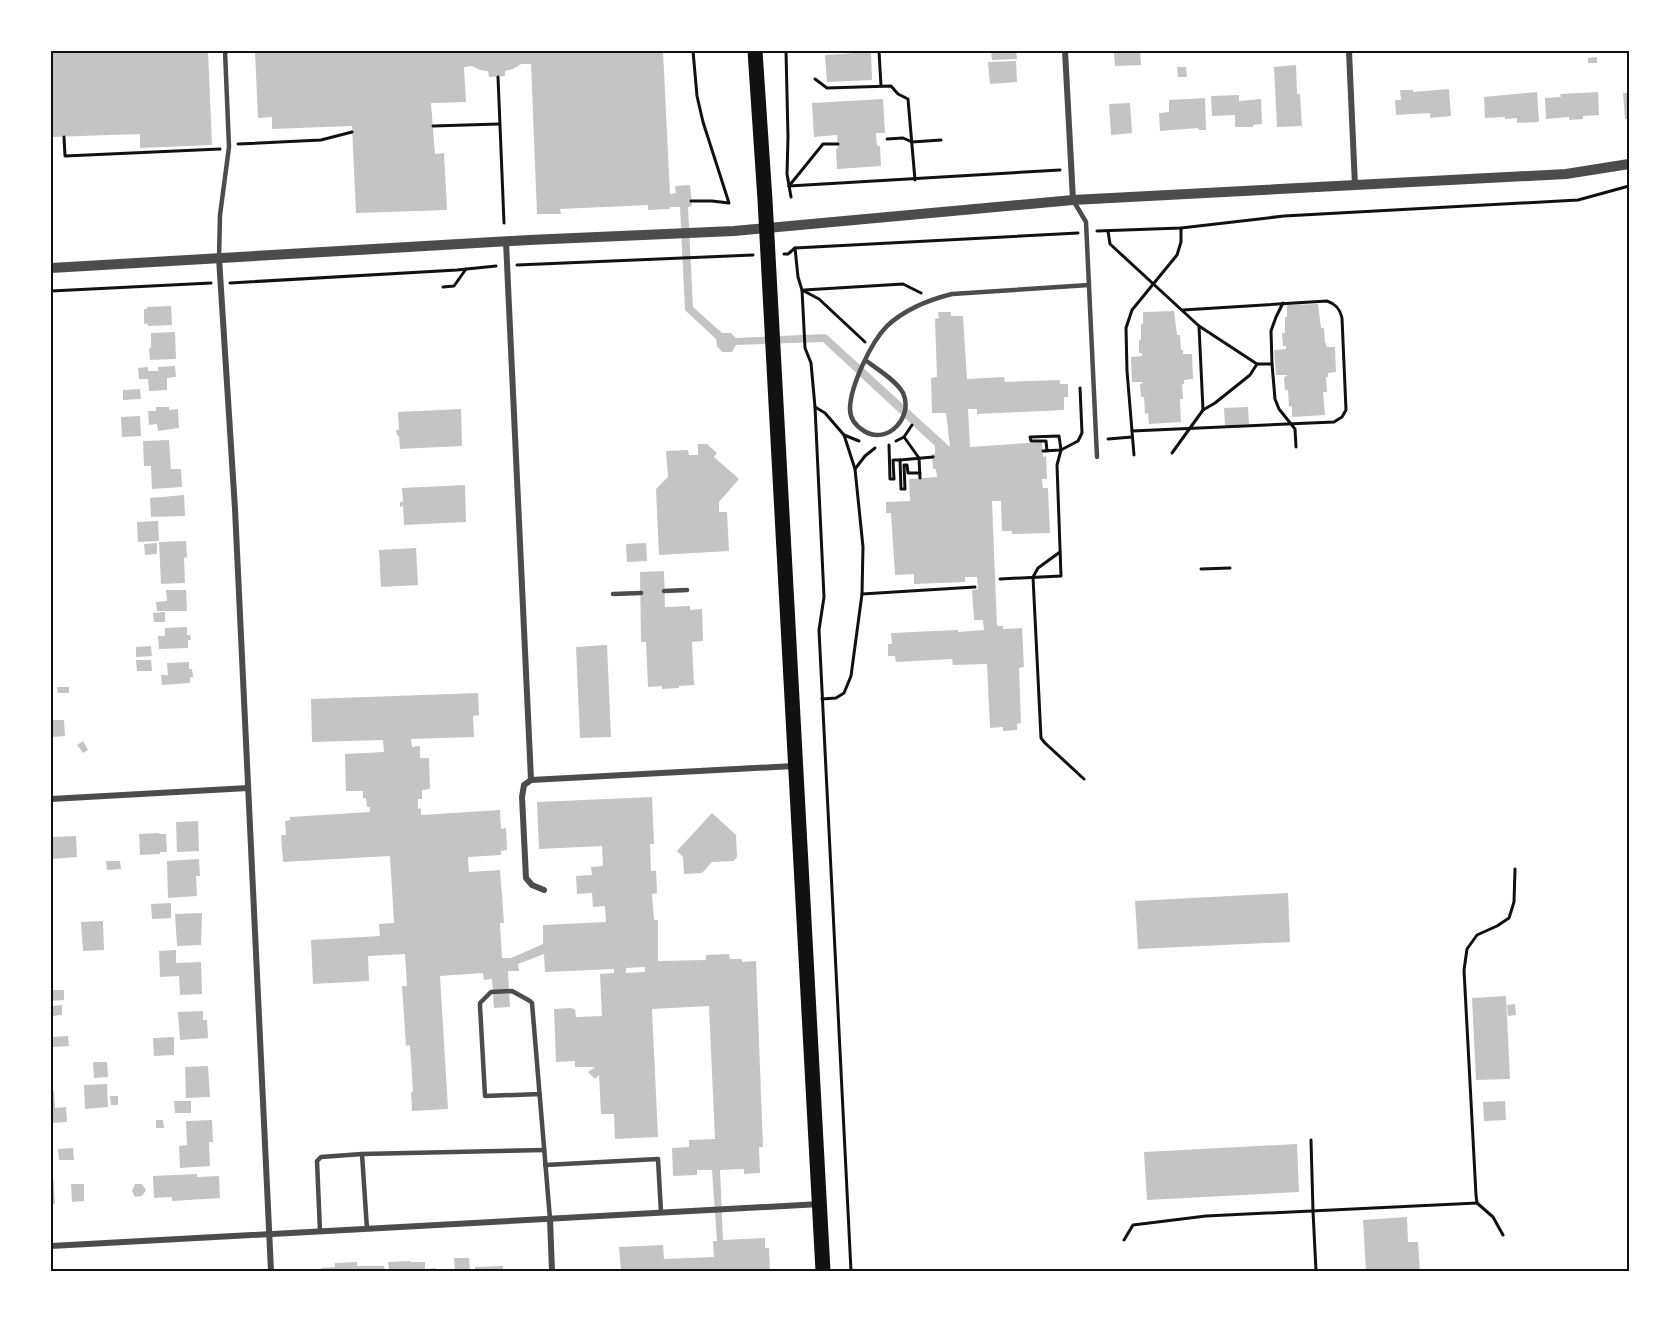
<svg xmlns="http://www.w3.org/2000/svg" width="1680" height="1322" viewBox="0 0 1680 1322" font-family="'DM Sans',sans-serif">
	<rect width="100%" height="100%" fill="#fff"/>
	<!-- building -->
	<g fill="#c4c4c4" fill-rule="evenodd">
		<path d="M51 51H208L212 145 140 148V134L51 137Z"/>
		<path d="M255 51H663L670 194 676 193 675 186 690 185 692 206 688 207 693 307 722 333H731L736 338 826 334 950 447 946 413H932L931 378 937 377 935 319 939 318 938 312H951V316H963L967 379 1004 377 1005 382 1060 380V384H1068V397H1064V410L977 414V409H968L970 447 1042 442 1043 457 1046 456 1047 479H1042L1043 488H1048L1050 533 1012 534V531H1002L1001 501H992L997 626H1003V629L1022 628 1024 667 1019 668 1021 723 1017 724V730L1003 731V727L990 728 987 664 953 665 952 659 896 662 895 656H888V644H892L891 633 958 630V632L984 630 983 620H974L972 590 978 589 977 577H965V582L914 584V574L895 575 891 513H886V502L910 501 909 479 937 477 936 469H933L932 454H935V446L823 342 736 345 732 352H722L717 346 716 339 685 310 680 207H670V209L648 210V205L560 209 561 214H537L531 64H521L513 69 505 71V76L489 77 488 71 480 70 472 66 464 67 466 102 431 103 435 154 444 153 447 210 356 213 352 126 272 129V117L258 118Z"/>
		<path d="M991 51H1016L1017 59 992 60Z"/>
		<path d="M1114 51H1140L1141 65 1115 66Z"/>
		<path d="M871 52 872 80 827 82 825 55Z"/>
		<path d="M1597 57V63H1588V58Z"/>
		<path d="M1016 61 1017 82 990 84 988 62Z"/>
		<path d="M1296 65 1297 94H1300L1302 126 1277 127 1274 67Z"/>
		<path d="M1177 67H1186L1187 77H1178Z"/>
		<path d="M1449 89 1451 116 1430 118V113L1396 115 1395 100H1401L1400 90H1413V92Z"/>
		<path d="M1537 92 1539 122 1517 123V118L1505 119V117L1485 118 1484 97Z"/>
		<path d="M1598 92 1599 115 1583 116V119L1569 120V117L1546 119 1545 98 1561 97 1560 94Z"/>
		<path d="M1623 93H1629V119H1625Z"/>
		<path d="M1239 95V101L1261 99 1262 124 1253 125V127H1235V115L1212 116 1211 96Z"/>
		<path d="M1205 98 1206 130H1199L1198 128 1160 131 1159 113 1169 112V100Z"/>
		<path d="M883 99 885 133H876L877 146H880L881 166 837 169 836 149 838 148 837 135 814 137 812 103Z"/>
		<path d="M1130 103 1132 133 1111 135 1109 104Z"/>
		<path d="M1318 304 1321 328H1324L1325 343H1326L1327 347H1335L1336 372 1328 373V377H1326L1327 392H1323L1325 415 1292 417V406L1289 407 1288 390H1285L1284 377 1287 376V375H1276L1274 350 1286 349V346H1283L1282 333H1285V317H1287V305Z"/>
		<path d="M171 306 172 325 148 326 147 323 144 324V309H147V307Z"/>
		<path d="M1174 311 1177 335H1180L1181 350H1183V354H1192L1193 379 1184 380V384H1182L1183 399H1180L1181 422 1149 424 1148 413 1145 414 1144 397H1141L1140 384 1143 383V382H1132L1131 357 1142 356V353H1139V340H1141V324H1143V312Z"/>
		<path d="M175 332 176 359 150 360 149 348H151V333Z"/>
		<path d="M175 366 176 377 167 378V390L149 391 148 379H139L138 368 148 367V371H158V367Z"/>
		<path d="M140 389 141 399 123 400V390Z"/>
		<path d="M156 407H169V410L178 409 179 428 158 431 157 424 149 425 148 411H156Z"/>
		<path d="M1248 407 1249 424 1225 426 1224 408Z"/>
		<path d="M461 409 462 446 400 449 399 436 397 435 396 430H399L398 412Z"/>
		<path d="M140 416 141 436 122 437 121 417Z"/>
		<path d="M169 440 171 469H181L182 487 152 489 151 466H144L143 441Z"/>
		<path d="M698 444H707L717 453 714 457 739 479 719 502V512H727L729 551 659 555 656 489 668 477 666 451 688 450 689 455H698Z"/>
		<path d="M465 485 466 522 404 525 403 506 400 507V502H403L402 488Z"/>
		<path d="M184 495 185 516 151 517 150 498Z"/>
		<path d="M158 521 159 541 138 542 137 522Z"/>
		<path d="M186 541 187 557 184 558 185 583 161 584 159 542Z"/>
		<path d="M157 543V554L145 555 144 544Z"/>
		<path d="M646 543 647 561 627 562 626 544Z"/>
		<path d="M416 548 418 585 381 587 379 550Z"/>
		<path d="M664 571 665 607 690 606V610L702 609 703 641 692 642 694 685 679 686V688L662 689V686L648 687 646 642H641L640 572Z"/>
		<path d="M166 590H186L187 611H157L156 602 167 601Z"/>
		<path d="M165 612V622H154L153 613Z"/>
		<path d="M187 627V635H190L191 640H188V648L159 649 158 636H165V628Z"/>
		<path d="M607 645 611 737 580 738 576 647Z"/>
		<path d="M151 646 152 656 136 657V647Z"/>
		<path d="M136 660H151L152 671H137Z"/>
		<path d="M189 662V669H192L193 677H190V683L162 685 161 675H168L167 663Z"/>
		<path d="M57 687H69V693H58Z"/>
		<path d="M478 693 479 715 473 716 474 737 411 739 412 747 420 746V758H429L430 789 422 790V799H418V809L421 808V815L500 810 501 829 506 828 507 850 501 851V855L468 857 469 872 500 870 504 923H500L502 958H511L543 944V925L606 922 605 906 593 907 592 893 577 894 576 876 592 875 591 867 603 866 602 846 539 849 537 802 652 797 654 844H650L651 871H656L657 893 652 894 654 920H658V961L706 960V955L729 954 730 959H742V962L756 961 763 1147H759L760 1173 744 1174V1169L720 1170 723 1240 765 1238V1248H769L770 1271H621L619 1247 663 1245 664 1259 714 1257 713 1241H717L712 1170H697V1175L673 1176 672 1148 689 1147V1140L715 1139 709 1006 652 1009 658 1137 615 1139 614 1114H601L599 1075 595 1079 588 1072 595 1067H575V1061L556 1062 554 1009 571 1008 575 1010 576 1017 602 1016 600 974 614 973V969L545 972 544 954 518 964 519 971H508L510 1007 494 1008 492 979 484 980 483 973 440 976 448 1109 412 1111 411 1092H413L410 1045 406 1046 402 986H407L405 954 368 956 369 981 313 984 311 940 380 936 379 924 394 923 390 856 283 862 281 835H286L285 821 290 820V817L370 812V807H367L366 798H363V791H346L345 754 384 752 383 740 312 742 311 699ZM645 967V972L626 973V968Z"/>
		<path d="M51 720H64L65 736 51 737Z"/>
		<path d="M83 741 88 750 83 753 77 745Z"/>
		<path d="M712 813 736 835 737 857 734 861 712 862 702 873 684 874 683 857 677 851Z"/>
		<path d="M198 821 199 851 177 852 176 822Z"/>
		<path d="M159 833V834H166L167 852H160V854L140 855 139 834Z"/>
		<path d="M76 836 77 857 51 859V837Z"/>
		<path d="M199 859 200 876H196L197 896 168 898 167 861Z"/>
		<path d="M106 861H120L121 869 107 870Z"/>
		<path d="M1288 893 1290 942 1138 949 1135 901Z"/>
		<path d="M171 903V918L152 919 151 904Z"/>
		<path d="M202 913 201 945 177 946 175 914Z"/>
		<path d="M103 921 104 950 83 951 81 922Z"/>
		<path d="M176 950V963L201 962 202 994 180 995 179 976 160 977 159 951Z"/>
		<path d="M51 990H64V1000L51 1001Z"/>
		<path d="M1506 996 1510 1079 1476 1080 1472 998Z"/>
		<path d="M1515 1004 1516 1015 1508 1016 1507 1005Z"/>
		<path d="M62 1005V1015L53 1016 52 1006Z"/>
		<path d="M203 1011V1020H207L208 1038 180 1040 178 1012Z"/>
		<path d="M68 1036 69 1046 51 1047V1037Z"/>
		<path d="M174 1037V1055L154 1056 153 1038Z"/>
		<path d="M93 1062H107L108 1077 94 1078Z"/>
		<path d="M208 1066 210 1097 186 1098 185 1067Z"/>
		<path d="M107 1084 108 1107 85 1109 84 1085Z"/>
		<path d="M54 1091 55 1108 66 1107 67 1122 51 1123V1092Z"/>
		<path d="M110 1096H118V1105H111Z"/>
		<path d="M174 1101H191V1113H175Z"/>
		<path d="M1505 1101 1506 1120 1484 1121 1483 1102Z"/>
		<path d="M156 1120H163L164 1128H156Z"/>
		<path d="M212 1120 213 1142H209L210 1166 180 1168 179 1146 187 1145 186 1121Z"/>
		<path d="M1297 1144 1299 1192 1147 1200 1144 1152Z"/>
		<path d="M73 1148 74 1160H59L58 1149Z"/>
		<path d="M51 1174H53L55 1204H51Z"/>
		<path d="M197 1174V1177L219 1176 220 1198 172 1201V1197L154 1198 153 1176Z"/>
		<path d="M71 1184H84V1201L72 1202Z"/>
		<path d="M135 1184H142L146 1190 142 1196 135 1197 132 1191Z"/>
		<path d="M1407 1217 1408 1242H1418L1420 1271H1366L1363 1220Z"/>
		<path d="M454 1258H469L470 1271H455Z"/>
		<path d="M410 1261V1262H425V1269L436 1268V1271H389L388 1262Z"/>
		<path d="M357 1262V1266H384L385 1271H321V1268L335 1267V1263Z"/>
		<path d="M503 1266V1271H475V1267Z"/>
	</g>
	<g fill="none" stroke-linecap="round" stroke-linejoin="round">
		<!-- path -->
		<g stroke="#111" stroke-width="3">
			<path d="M786 51 788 137 787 174 791 197"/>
			<path d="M879 51 881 86"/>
			<path d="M498 77 504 223"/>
			<path d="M815 79 827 88 891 86 898 94 908 99 915 180"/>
			<path d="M433 126 499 124"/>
			<path d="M64 137 65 156 220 149"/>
			<path d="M887 139 903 138 912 142 941 140"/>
			<path d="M238 144 321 140 352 132"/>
			<path d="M789 186 1060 170"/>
			<path d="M789 186 823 144H838"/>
			<path d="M691 201H712L729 203 703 122 697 96 693 51"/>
			<path d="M1097 231 1181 228 1284 216 1578 200 1629 186"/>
			<path d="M1108 231 1110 244 1199 326 1257 364H1272"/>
			<path d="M795 248 798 277 802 290 805 348 811 363 815 407 824 597 819 630 851 1271"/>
			<path d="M784 254H788L795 248 1078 233"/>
			<path d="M517 265 753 255"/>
			<path d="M230 283 457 270 496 266"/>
			<path d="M443 287 454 286 466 269"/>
			<path d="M802 290 819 299 865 342"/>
			<path d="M804 290 903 284 921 293"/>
			<path d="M51 291 211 283"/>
			<path d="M1283 303 1276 317 1271 331 1272 364 1275 399 1279 409 1295 429 1296 447"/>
			<path d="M1199 326 1203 410"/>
			<path d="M815 407 825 413 844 435 855 469 863 547 862 594 851 676 844 693 836 698 822 699"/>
			<path d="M1132 431 1334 422 1342 417 1346 410 1342 318C1340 309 1336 304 1327 301L1183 310"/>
			<path d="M844 435 859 441"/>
			<path d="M904 437 919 458 920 478"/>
			<path d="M1108 439 1132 437"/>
			<path d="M896 441 904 437 912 425"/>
			<path d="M889 445 890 479H894L893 460H900L901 489H905L904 465H907L908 473H920"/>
			<path d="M1043 451 1061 450 1059 436 1030 437 1031 441H1046L1047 451"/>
			<path d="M1172 453 1203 410 1215 403 1250 375 1257 364"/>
			<path d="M1134 455 1127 371 1126 328 1132 310 1177 255 1181 242V228"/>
			<path d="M900 460 933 457"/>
			<path d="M855 469 865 456 875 448"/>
			<path d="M1060 552 1038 568 1033 577 1041 738 1045 743 1084 779"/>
			<path d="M1201 569 1230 568"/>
			<path d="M1000 579 1061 576 1057 465 1061 450 1078 441 1082 433 1080 388"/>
			<path d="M862 594 975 587"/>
			<path d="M1311 1140 1313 1211 1316 1271"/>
			<path d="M1503 1235 1493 1217 1477 1203 1476 1195 1464 970 1467 949 1477 935 1497 926 1509 918 1514 902 1515 869"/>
			<path d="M1124 1240 1133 1225 1206 1216 1477 1203"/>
		</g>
		<!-- service -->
		<g stroke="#4c4c4c" stroke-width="4.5">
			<path d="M1073 200 1086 222 1097 457"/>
			<path d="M219 258 220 215 229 147 225 51"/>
			<path d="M865 360C876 368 897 381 903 393 914 416 888 446 864 431 856 426 850 418 850 409 850 387 871 342 887 326 905 309 928 300 952 294L1089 285"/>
			<path d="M664 591 687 590"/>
			<path d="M613 594 641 593"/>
			<path d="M540 1094 485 1096 480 1006V1003L491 992 512 991 530 1001 532 1003 550 1219"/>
			<path d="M362 1154 367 1229"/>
			<path d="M545 1165 658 1159 661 1212"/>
			<path d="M320 1231 317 1161 321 1157 362 1154 544 1150"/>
		</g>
		<!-- minor -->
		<g stroke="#4c4c4c" stroke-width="6">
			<path d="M1065 51 1073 200"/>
			<path d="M1349 51 1355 186"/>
			<path d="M506 242 531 780"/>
			<path d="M219 258 235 509 271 1271"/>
			<path d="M531 780 794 766"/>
			<path d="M531 780 524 785 522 797 526 878 532 885 544 890"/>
			<path d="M51 799 248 788"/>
			<path d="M550 1219 552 1271"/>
			<path d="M51 1246 820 1204"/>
		</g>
		<!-- tertiary -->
		<path stroke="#4c4c4c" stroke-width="10" d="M51 268 529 240 734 231 1073 200 1566 174 1629 164"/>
		<!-- primary -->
		<path stroke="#111" stroke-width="15" d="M755 51 765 200 823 1271"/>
	</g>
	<!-- border -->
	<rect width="1680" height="1322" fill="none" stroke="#ffffff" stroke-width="105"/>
	<rect x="52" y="52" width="1576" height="1218" fill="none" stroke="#111" stroke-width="2"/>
</svg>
